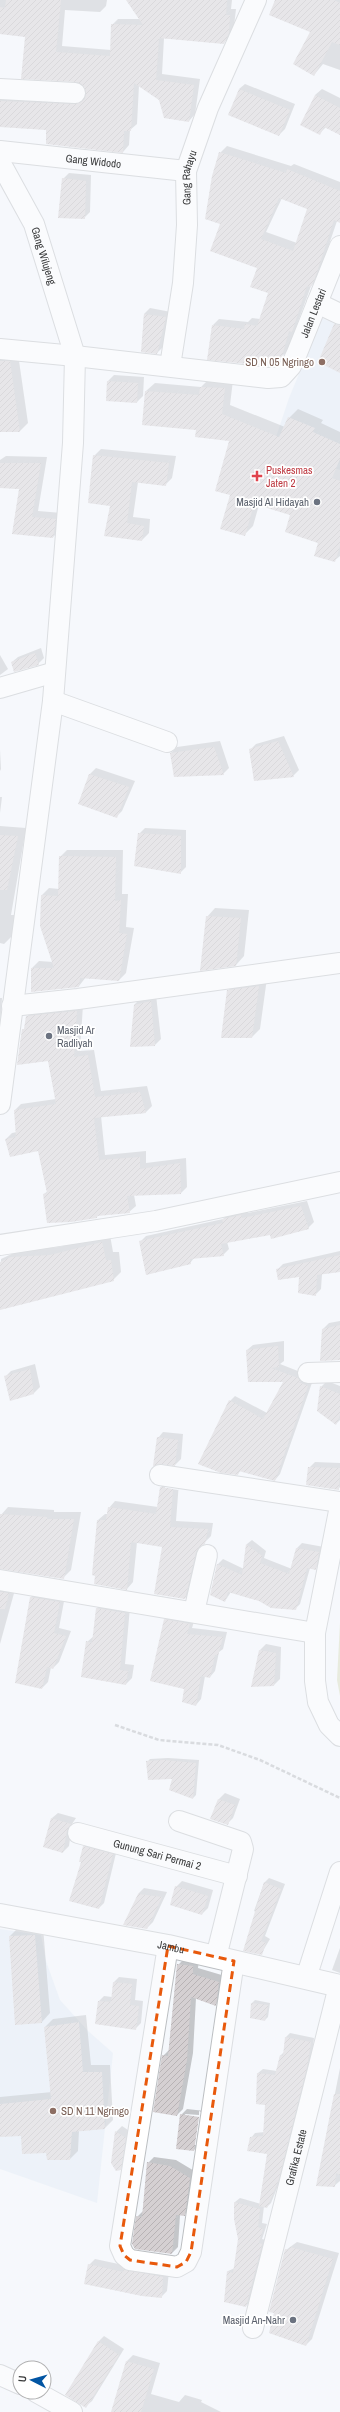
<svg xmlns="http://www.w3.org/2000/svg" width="340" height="2412" viewBox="0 0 340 2412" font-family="'Archivo Narrow',sans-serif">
	<defs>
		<pattern id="building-hatch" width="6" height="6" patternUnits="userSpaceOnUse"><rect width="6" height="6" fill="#d5d0d2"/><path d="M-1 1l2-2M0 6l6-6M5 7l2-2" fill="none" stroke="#b8b3b5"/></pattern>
	</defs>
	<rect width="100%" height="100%" fill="#f5f8fc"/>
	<!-- built -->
	<g fill="#e3ecf6">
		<path d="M322 318 340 326V470L273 446 289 398Z"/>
		<path d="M0 1929 41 1935 46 1961 60 2000 88 2031 113 2053 97 2203 0 2169Z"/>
	</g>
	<!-- pitch -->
	<path fill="#d8dcbb" d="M340 1623V1696L337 1680Z"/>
	<!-- shadow -->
	<g fill="#0003" fill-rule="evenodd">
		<path d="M0 0H107L106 6 100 12 65 10 62 46 111 50 112 25 118 19H140L127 0H232L231 9H236L234 26 230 37 223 43 164 38 162 74 200 79 195 114 189 121 139 85 137 124 130 130 129 145 123 152 47 129 0 120V92L81 99 87 96 86 87 26 36 0 33Z"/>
		<path d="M276 0H340V70L323 64 314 75 311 32Z"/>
		<path d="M245 84 295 104 285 129 279 135 239 89Z"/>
		<path d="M322 89 340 98V134L326 127 319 134 315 95Z"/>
		<path d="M227 146 291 166 294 164 340 182V222L337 221 317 280 311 286 287 352 270 365 213 325 219 319 248 322 252 318 260 319 269 293 258 268 221 223 220 153ZM282 198 308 208 297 243 266 232Z"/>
		<path d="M69 173 91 175 90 212 84 218 63 179Z"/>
		<path d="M150 308 171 312 163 347 157 353 142 351 144 314Z"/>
		<path d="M0 354H18L28 423 20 431 0 430Z"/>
		<path d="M114 375 144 377 143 396 137 402 108 381Z"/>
		<path d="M210 378 233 380 230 405 285 427 289 418 298 409 323 420 321 423 340 432V556L334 561 291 514 259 505 253 526 244 535 231 494V440L197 429 146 391 155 383 201 387Z"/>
		<path d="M101 449 176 456 172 478 165 485 138 482 133 517 150 519 149 533 142 540 111 505 94 456Z"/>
		<path d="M6 456 47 457 38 511 62 513 60 530 53 537 13 533 20 489 0 487V460Z"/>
		<path d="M41 648 44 658 38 664 12 662 18 657Z"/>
		<path d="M0 655 8 669 0 675Z"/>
		<path d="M284 736 299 770 293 776 250 750 256 744Z"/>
		<path d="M220 741 229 768 223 774 171 753 177 747Z"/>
		<path d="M0 750 1 769 0 771Z"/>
		<path d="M96 768 135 781 122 811 116 817 80 803 90 774Z"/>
		<path d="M0 797H2L0 813Z"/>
		<path d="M0 826 26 828 11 915H15L13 935 4 944 0 943Z"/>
		<path d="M145 828 186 830V867L180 873 139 834Z"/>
		<path d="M67 850H123L122 894H128L126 927 134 928 126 973 119 980 86 977 79 986 32 968 39 961 53 962 41 926 42 895 49 888 59 889 60 857Z"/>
		<path d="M215 908 249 910 244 956 236 965 207 917Z"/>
		<path d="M267 978 260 1029 252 1037 228 991 236 982Z"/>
		<path d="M156 995 161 1039 155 1045 134 1005 140 999Z"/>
		<path d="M0 998H2L0 1027Z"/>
		<path d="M83 1005 80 1051 94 1050 101 1091 147 1086 152 1106 145 1113 101 1116 105 1155 146 1151V1163L186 1158 187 1187 181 1193 134 1195 136 1206 129 1212 99 1215 97 1217 44 1194 48 1191 39 1149 6 1139 12 1133 17 1132 15 1110 21 1104 56 1099 49 1060 27 1017 33 1010Z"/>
		<path d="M307 1201 314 1222 308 1228 227 1242 229 1249 223 1255 195 1257 190 1263 140 1242 146 1236 223 1219 229 1213 247 1210 248 1213Z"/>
		<path d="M110 1235 113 1252H119L121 1272 113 1280 0 1309 1 1259 20 1250 59 1247Z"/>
		<path d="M340 1251V1271L322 1274 321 1289 315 1295 300 1276 277 1270 283 1264Z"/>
		<path d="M340 1321V1358L323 1329 329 1323Z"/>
		<path d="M284 1341V1361L280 1364 303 1373 313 1380 280 1474 275 1480 241 1470 238 1474 230 1401 235 1396 267 1413 285 1381 247 1350 253 1345Z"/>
		<path d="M35 1364 40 1387 34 1393 11 1399 5 1377 11 1371Z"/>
		<path d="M327 1381 340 1386V1420L336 1424 321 1387Z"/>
		<path d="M163 1432 183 1434 181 1459 175 1465 158 1438Z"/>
		<path d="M315 1462 340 1463V1487L338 1489 309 1468Z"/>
		<path d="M167 1481 179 1482 176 1521 213 1523 211 1536 202 1545 191 1592 185 1598 163 1546 137 1542 133 1582 127 1589 98 1520 105 1514H108L109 1508 115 1501 158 1507 161 1487ZM165 1486 179 1488 178 1490 165 1488Z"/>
		<path d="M8 1507 54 1510V1512H81L71 1570 63 1578 0 1568V1520L1 1515Z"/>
		<path d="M252 1540 266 1551 264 1558 292 1569 297 1548 302 1543 324 1547 320 1563 315 1569 310 1568 300 1604 295 1609 231 1592 225 1601 211 1595 218 1564 223 1559 244 1569 247 1544Z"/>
		<path d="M0 1581 16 1586 0 1644Z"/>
		<path d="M37 1591 65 1596 59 1628 71 1631 59 1662 53 1668 51 1667 48 1682 42 1688 31 1597Z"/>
		<path d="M103 1602 130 1607 125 1664 134 1665 132 1678 126 1684 82 1676 87 1642 94 1636 97 1608Z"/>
		<path d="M171 1614 195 1618 192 1628 227 1632 223 1649 219 1652 215 1671 210 1677 205 1676 201 1699 196 1705 185 1689 165 1620Z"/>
		<path d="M266 1644 281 1647 280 1679 274 1685 260 1650Z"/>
		<path d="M168 1758 199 1760 196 1795 193 1798 174 1778 147 1762 150 1759Z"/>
		<path d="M225 1793 240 1799 233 1818 227 1824 212 1819 219 1799Z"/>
		<path d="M58 1813 76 1818 72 1824 69 1846 63 1852 52 1818Z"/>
		<path d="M89 1841 117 1849 104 1903 99 1908 82 1862 84 1847Z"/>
		<path d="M269 1878 285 1884 265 1936 270 1939 261 1954 257 1913 254 1911 264 1883Z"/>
		<path d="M182 1881 213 1890 208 1908 202 1914 176 1887Z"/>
		<path d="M144 1888 167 1892 153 1922 147 1928 138 1894Z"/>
		<path d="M43 1927 50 2013 42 2022 16 2024 10 1936 18 1928Z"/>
		<path d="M340 1948V1973L332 1970Z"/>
		<path d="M184 1959 199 1960 198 1968 225 1976 221 1999 215 2005 196 1998 193 2053 183 2109 177 2115 163 2056 169 2050 178 1965Z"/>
		<path d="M119 1977 137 1979 135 2000 143 2001 141 2023 135 2029 99 2001 104 1996 112 1997 114 1982Z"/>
		<path d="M255 2000 270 2003 268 2017 265 2020 252 2003Z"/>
		<path d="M86 2015 91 2065H110L113 2120 105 2128 79 2130 78 2151 70 2159 47 2152 22 2135 0 2136V2097L52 2092 45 2027 53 2019Z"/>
		<path d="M290 2033 314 2038 311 2062 283 2173 271 2203 267 2207 264 2206 262 2223 267 2224 262 2239 266 2240 250 2302 246 2306 225 2301 228 2271 235 2268 239 2239 235 2219V2202L240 2198 261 2204 268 2153 251 2138 255 2133 265 2132 266 2104 258 2103V2073L263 2069 277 2071 280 2056 284 2052 286 2037Z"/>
		<path d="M340 2068V2181L334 2186 317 2185Z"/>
		<path d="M187 2109 205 2111 204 2116H201V2112L199 2111V2115L185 2114 194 2145H196L200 2118H204L200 2144 194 2150 181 2115Z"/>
		<path d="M122 2126 131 2132 126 2163 120 2169 112 2163 116 2132Z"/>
		<path d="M154 2157 176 2160 196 2172 190 2209 184 2215H180L178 2247 172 2253 137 2217 143 2211 148 2163Z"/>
		<path d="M297 2242 339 2253 312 2339 306 2345 275 2312 286 2250Z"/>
		<path d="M95 2259 128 2266 169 2271 167 2291 161 2297 89 2265Z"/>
		<path d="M104 2336 124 2349 92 2401 86 2406 98 2342Z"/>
		<path d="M133 2355 160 2363 151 2394 179 2402 185 2395 202 2400 201 2402 221 2412H113L127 2361Z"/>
	</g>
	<!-- building -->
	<g fill="url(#building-hatch)" fill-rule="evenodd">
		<path d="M6 0H61L56 52 110 56 111 24 143 25 126 0H227L226 15H230L229 33 224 44 159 38 156 80 194 85 189 122 164 118 159 100 134 83 131 131H124L123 153 46 144V130L0 127V101L75 104 85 99V88L76 82 21 79 25 37 0 34V7L5 8Z"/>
		<path d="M275 0H334L340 3V45L332 42 314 76 293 64 310 32 269 15Z"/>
		<path d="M239 89 290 110 279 136 228 115Z"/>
		<path d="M315 95 340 108V135L324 127 320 135 300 125Z"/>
		<path d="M219 152 286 173 287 169 340 191V223L334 220 315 278 311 287 307 286 292 332 289 331 281 360 274 358 270 366 207 360 212 325 244 329 245 324 257 326 268 293 250 287 257 268 210 251 220 224 205 219 212 176ZM279 198 307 209 293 251 261 239Z"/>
		<path d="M62 178 86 181 85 219 58 218Z"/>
		<path d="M144 314 166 317 157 354 141 352Z"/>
		<path d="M334 324 340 325V373L318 362Z"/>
		<path d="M0 361H10L20 432H0Z"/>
		<path d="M107 381 138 383 137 403 106 401Z"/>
		<path d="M200 387 225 388 222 414 279 437 288 417 315 428 313 432 340 444V459L332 478 340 481V546L335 562 314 556 318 543 285 532 290 515 254 504 245 536 220 529 230 495 215 491 229 441 195 437 196 430 142 425 145 391 199 395Z"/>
		<path d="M93 455 169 463 166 486 132 482 127 523 144 526 142 541 104 536 110 506 88 503Z"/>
		<path d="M0 463H41L32 517 56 519 53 538 12 534 19 489 0 488Z"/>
		<path d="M35 653 39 665 14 672 11 662Z"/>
		<path d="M278 741 294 777 254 781 249 749Z"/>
		<path d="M214 747 224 775 174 777 170 753Z"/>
		<path d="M89 774 129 787 117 818 78 804Z"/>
		<path d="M138 833 181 836V874L134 866Z"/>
		<path d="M0 835 18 836 7 890H0Z"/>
		<path d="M59 856 116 857 115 901 121 900 119 933 127 934 119 981 80 978 79 987 31 992V968H54L40 926 41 895 58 896Z"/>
		<path d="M206 916 241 918 236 966 200 971Z"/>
		<path d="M259 986 252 1038H221L227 990Z"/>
		<path d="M151 1001 155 1046 130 1047 134 1005Z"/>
		<path d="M77 1011 74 1057 88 1055 95 1097 140 1092 146 1113 94 1118 99 1160 140 1157V1169L180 1163 181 1194 127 1196 130 1213 97 1216V1218L71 1222 47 1223 43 1194 47 1193 38 1151 10 1157 5 1139 16 1137 14 1110 56 1104 48 1061 17 1065 22 1029H24L26 1016Z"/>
		<path d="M301 1206 309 1229 271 1239 270 1235 221 1244 224 1256 190 1259 191 1264 146 1275 139 1241 223 1223 222 1219 241 1215 242 1218Z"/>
		<path d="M102 1242 106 1260H111L114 1281 0 1310V1262L11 1257 50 1255Z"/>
		<path d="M340 1255V1272L317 1275 316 1296 298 1293 299 1277 278 1280 276 1269Z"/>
		<path d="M340 1325V1360L320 1361 322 1329Z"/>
		<path d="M278 1346 279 1367 271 1368 298 1378 301 1382H298L308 1386 275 1481 239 1471 238 1475 221 1473 198 1464 229 1400 263 1419 283 1382H248L246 1350Z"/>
		<path d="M30 1369 34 1394 10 1401 4 1376Z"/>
		<path d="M320 1386 340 1394V1415L336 1425 317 1411Z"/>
		<path d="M157 1437 178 1440 175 1466 161 1464 153 1466Z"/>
		<path d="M308 1467 340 1468 339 1490 306 1485Z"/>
		<path d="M160 1487 173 1489 170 1527 208 1529 205 1544 199 1547 196 1552 185 1599 154 1594 162 1547 131 1542 127 1590 94 1584 95 1576 92 1575 97 1520H106L108 1507 156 1514Z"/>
		<path d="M0 1514 47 1517V1519H74L64 1579 0 1569Z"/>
		<path d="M246 1544 262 1556 260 1563 289 1574 296 1548 319 1552 316 1570 307 1568 296 1610 271 1608 259 1601 228 1592 225 1602 210 1595 217 1564 242 1575Z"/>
		<path d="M0 1592 9 1593 5 1609H0Z"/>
		<path d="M30 1597 60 1602 54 1633 66 1636 53 1669 47 1667 42 1689 15 1683Z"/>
		<path d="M96 1608 125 1613 120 1670 128 1671 126 1685 81 1677 86 1641 92 1643Z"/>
		<path d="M164 1619 190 1624 187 1634 223 1637 218 1655H215L210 1678 201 1676 196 1706 182 1702 184 1689 150 1681Z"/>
		<path d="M259 1650 276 1653 274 1686 251 1687Z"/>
		<path d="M164 1760 196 1763 193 1799 169 1790 172 1779 148 1780 146 1761Z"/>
		<path d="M218 1799 235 1805 228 1825 210 1819Z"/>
		<path d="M51 1818 71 1824 67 1830 63 1853 43 1847Z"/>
		<path d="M83 1846 113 1854 99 1909 69 1901 81 1862H79Z"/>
		<path d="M264 1882 281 1889 261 1941 266 1943 262 1955 243 1951Z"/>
		<path d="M175 1886 208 1896 202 1915 170 1905Z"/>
		<path d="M138 1894 162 1897 147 1929 123 1925Z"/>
		<path d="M35 1935 42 2023 15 2025 9 1936Z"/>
		<path d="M177 1964 193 1966V1974L219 1982 216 2006 191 1997 187 2060 177 2116 153 2112 162 2055 168 2056Z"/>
		<path d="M113 1982 132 1984 130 2005 139 2006 136 2030 95 2024 98 2001 111 2002Z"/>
		<path d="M251 2003 268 2005 265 2021 250 2018Z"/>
		<path d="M79 2022 83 2072H102L105 2129 72 2132 70 2160H47L46 2153 22 2154 21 2136 0 2137V2104L51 2099 44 2027Z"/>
		<path d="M285 2037 311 2042 307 2067 279 2179 267 2208 259 2206 267 2154 247 2151 250 2137 263 2136 265 2105 256 2104 257 2073 275 2075 280 2055 283 2056Z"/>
		<path d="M334 2094H340V2175L336 2173 335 2187 316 2186Z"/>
		<path d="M180 2114 199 2117 194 2151 176 2149Z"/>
		<path d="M115 2131 126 2138 121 2170 116 2171 111 2163Z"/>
		<path d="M147 2162 170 2166 190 2178 185 2216 176 2215 172 2254 135 2249 132 2244 136 2216 142 2217Z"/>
		<path d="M234 2202 260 2209 258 2227 263 2229 259 2243 262 2244 246 2307 224 2302 227 2271 233 2273 238 2239 234 2219Z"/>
		<path d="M290 2247 333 2259 306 2346 269 2333 274 2313 269 2312 285 2249 289 2250Z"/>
		<path d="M88 2264 123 2272 124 2269 163 2277 162 2298 142 2296 84 2284Z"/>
		<path d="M98 2341 119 2355 86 2408 65 2395Z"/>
		<path d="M126 2361 154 2369 141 2412H111Z"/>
	</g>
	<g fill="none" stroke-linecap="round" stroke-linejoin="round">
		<defs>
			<g id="minor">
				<path d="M0 89 75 93"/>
				<path id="s1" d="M0 151 186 171"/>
				<path id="s2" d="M0 162 34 224 75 356 73 443 53 701 0 1104"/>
				<path d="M317 303 340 314"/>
				<path id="s3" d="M0 349 75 356 268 378 281 377 291 366 297 353 340 246"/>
				<path id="s4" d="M170 366 183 283 187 225 186 171 208 108 256 0"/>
				<path d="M0 688 55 672"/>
				<path d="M53 701 167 742"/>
				<path d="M12 1006 78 999 340 963"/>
				<path d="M0 1245 156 1221 340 1182"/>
				<path d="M308 1373 340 1372"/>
				<path d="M160 1475 340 1502"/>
				<path d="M340 1506 315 1633V1681L318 1702 329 1725 340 1736"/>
				<path d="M0 1580 315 1633"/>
				<path d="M194 1612 207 1555"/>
				<path d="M179 1821 241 1842 243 1849 216 1957"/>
				<path id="s5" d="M78 1833 237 1876"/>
				<path d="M168 1946 120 2246 124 2255 130 2260 177 2267 186 2262 191 2252 234 1961"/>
				<path d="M306 1978 340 1872"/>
				<path id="s6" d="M253 2328 339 1986"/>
				<path d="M0 2375 20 2384"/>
				<path d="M36 2392 72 2412"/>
			</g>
			<g id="tertiary">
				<path id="s7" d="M0 1915 168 1946 340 1986"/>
			</g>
		</defs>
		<!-- minor casing -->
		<use href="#minor" stroke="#bcbfc2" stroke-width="22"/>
		<!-- tertiary casing -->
		<use href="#tertiary" stroke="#bcbfc2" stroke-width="24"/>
		<!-- path -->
		<path stroke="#b6b9bc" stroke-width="2.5" stroke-dasharray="4 2" stroke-linecap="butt" d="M115 1725 159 1740 218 1745 260 1760 340 1798"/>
		<!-- minor -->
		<use href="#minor" stroke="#fff" stroke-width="20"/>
		<!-- tertiary -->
		<use href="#tertiary" stroke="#fff" stroke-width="22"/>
	</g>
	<!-- marked area -->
	<path d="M0 0H340V2412H0ZM168 1946 234 1961 191 2252 186 2262 177 2267 130 2260 124 2255 120 2246Z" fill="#f5f8fc" fill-opacity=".55" fill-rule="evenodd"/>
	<path fill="none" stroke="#e8590c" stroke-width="3" stroke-dasharray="8 5" stroke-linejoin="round" d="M168 1946 234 1961 191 2252 186 2262 177 2267 130 2260 124 2255 120 2246Z"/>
	<!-- markers -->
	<g fill="#8d6e63" stroke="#fff" stroke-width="1.5">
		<circle cx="322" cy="362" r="4"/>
		<circle cx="53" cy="2111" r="4"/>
	</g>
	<path fill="#e0444e" stroke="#fff" stroke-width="1.5" d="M255 470h4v4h4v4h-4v4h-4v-4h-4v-4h4z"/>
	<g fill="#6b7280" stroke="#fff" stroke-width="1.5">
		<circle cx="317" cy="502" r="4"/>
		<circle cx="49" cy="1036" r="4"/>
		<circle cx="293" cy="2320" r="4"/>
	</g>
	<g text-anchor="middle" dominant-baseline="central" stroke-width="3.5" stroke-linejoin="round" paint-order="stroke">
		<!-- street labels -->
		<g font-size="11" fill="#393a3b" stroke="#fff">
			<text stroke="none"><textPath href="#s1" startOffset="94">Gang Widodo</textPath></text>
			<text stroke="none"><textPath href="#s4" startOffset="190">Gang Rahayu</textPath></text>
			<text stroke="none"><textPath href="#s2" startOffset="104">Gang Wilujeng</textPath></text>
			<text stroke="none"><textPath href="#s3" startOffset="355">Jalan Lestari</textPath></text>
			<text stroke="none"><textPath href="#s5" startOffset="82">Gunung Sari Permai 2</textPath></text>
			<text stroke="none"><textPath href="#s7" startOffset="174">Jambu</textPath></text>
			<text stroke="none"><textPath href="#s6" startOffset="176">Grafika Estate</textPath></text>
		</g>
		<!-- education labels -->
		<g font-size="11" fill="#785e54" stroke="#fff" text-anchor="end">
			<text x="314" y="362">SD N 05 Ngringo</text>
			<text x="61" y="2111" text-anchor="start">SD N 11 Ngringo</text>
		</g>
		<!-- health labels -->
		<g font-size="11" fill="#be3a42" stroke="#fff" text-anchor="start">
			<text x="266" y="470">Puskesmas<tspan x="266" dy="13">Jaten 2</tspan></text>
		</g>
		<!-- worship labels -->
		<g font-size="11" fill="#5b616d" stroke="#fff" text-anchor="end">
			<text x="309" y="502">Masjid Al Hidayah</text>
			<text x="57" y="1030" text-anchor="start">Masjid Ar<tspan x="57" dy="13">Radliyah</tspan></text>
			<text x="285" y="2320">Masjid An-Nahr</text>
		</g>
	</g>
	<!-- north arrow -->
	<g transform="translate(32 2380) rotate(276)"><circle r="19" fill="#ffffff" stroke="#b0b0b1"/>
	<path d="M0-3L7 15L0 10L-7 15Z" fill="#0255a3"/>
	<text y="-6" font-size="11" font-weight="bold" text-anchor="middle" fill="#393a3b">U</text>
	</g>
</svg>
